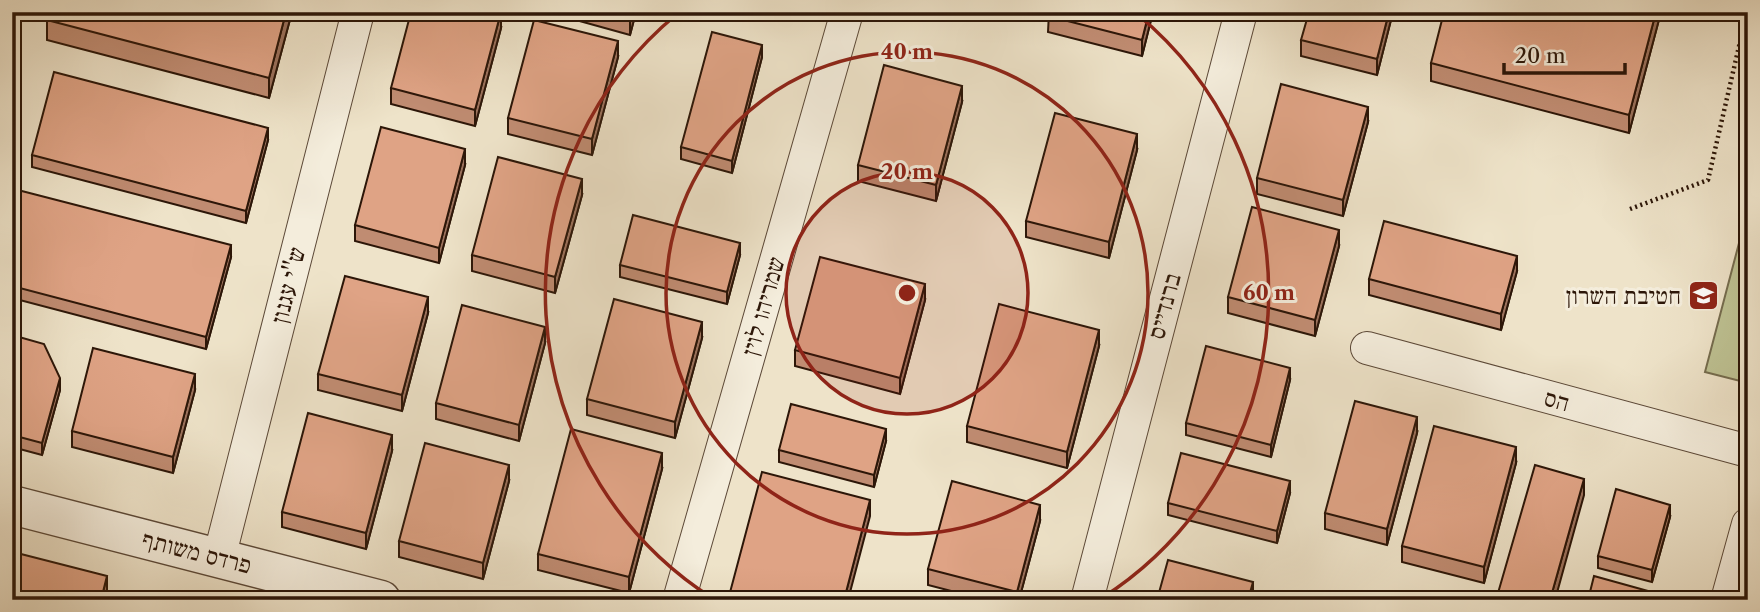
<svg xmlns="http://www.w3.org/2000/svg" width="1760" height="612" viewBox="0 0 1760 612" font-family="'Libre Caslon Text','Frank Ruhl Libre',serif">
	<rect width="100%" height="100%" fill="#eee3c9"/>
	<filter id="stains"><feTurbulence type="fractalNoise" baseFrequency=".00286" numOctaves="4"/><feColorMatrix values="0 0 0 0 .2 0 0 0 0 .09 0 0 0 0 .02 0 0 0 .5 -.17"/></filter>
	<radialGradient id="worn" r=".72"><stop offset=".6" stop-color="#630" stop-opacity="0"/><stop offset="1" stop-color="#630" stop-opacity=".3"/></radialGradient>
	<!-- green -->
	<path fill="#bec293" stroke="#756c4e" stroke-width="2" d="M1748 209V383L1705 372Z"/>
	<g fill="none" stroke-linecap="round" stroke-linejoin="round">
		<defs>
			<g id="minor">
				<path d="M1367 348 1748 451"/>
				<path d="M219 558 358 12"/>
				<path d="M679 600 847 12"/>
				<path d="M1087 600 1241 12"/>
				<path d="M1727 600 1748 524"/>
			</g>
			<path id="tertiary" d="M12 505 381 600"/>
		</defs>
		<!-- minor casing -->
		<use href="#minor" stroke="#5c4938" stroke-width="34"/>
		<!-- tertiary casing -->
		<use href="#tertiary" stroke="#5c4938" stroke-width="41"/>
		<!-- path -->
		<path stroke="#2c1608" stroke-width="4.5" stroke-dasharray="2 3.5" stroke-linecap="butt" d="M1630 209 1708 180 1740 42 1748 36"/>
		<!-- minor -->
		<use href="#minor" stroke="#f4eddc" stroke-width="32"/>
		<!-- tertiary -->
		<use href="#tertiary" stroke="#f4eddc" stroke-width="38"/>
	</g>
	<!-- wall -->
	<g fill="#c08c72" stroke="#2c1608" stroke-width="2">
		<path d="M292 12 269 98 47 40V20Z"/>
		<path d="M547 12H636L630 35Z"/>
		<path d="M1049 12H1153L1142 56 1048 32Z"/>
		<path d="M1393 12 1377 75 1301 56V40Z"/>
		<path d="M1661 12 1629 133 1431 81V63Z"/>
		<path d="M501 28 475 126 391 104V88Z"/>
		<path d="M618 57 592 155 508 134V118Z"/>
		<path d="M762 57 732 173 681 159V147Z"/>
		<path d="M962 102 936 201 858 181V165Z"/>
		<path d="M1368 122 1343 216 1257 194V178Z"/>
		<path d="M268 140 246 223 32 167V155Z"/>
		<path d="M1137 150 1109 258 1026 237V221Z"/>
		<path d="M465 165 439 263 355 241V225Z"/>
		<path d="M12 194 231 257 206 349 12 298Z"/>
		<path d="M582 195 555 293 472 271V255Z"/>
		<path d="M1339 246 1315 336 1228 313V297Z"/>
		<path d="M740 255 727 304 620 277V265Z"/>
		<path d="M1517 271 1501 330 1369 295V279Z"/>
		<path d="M925 300 900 394 795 366V350Z"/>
		<path d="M428 313 402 411 318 390V374Z"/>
		<path d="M12 335 60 390 42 455 12 447Z"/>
		<path d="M702 338 675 438 587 415V399Z"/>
		<path d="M545 343 519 441 436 419V403Z"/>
		<path d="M1099 346 1067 468 967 442V426Z"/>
		<path d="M1290 380 1271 457 1186 435V423Z"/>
		<path d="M195 390 173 473 72 447V431Z"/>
		<path d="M1417 433 1387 545 1325 529V513Z"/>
		<path d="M886 441 874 487 779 462V450Z"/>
		<path d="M392 451 366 549 282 527V512Z"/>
		<path d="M1516 463 1484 583 1402 562V546Z"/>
		<path d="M662 469 629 593 538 570V554Z"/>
		<path d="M509 481 483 579 399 557V541Z"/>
		<path d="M1290 493 1277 543 1168 515V503Z"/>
		<path d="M1670 517 1652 582 1598 568V556Z"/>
		<path d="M1040 521 1019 600H986L928 585V569Z"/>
	</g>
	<!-- shaded-wall -->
	<g fill="#9c725d" stroke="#2c1608" stroke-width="2">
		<path d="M286 12H292L269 98V78Z"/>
		<path d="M501 12V28L475 126V110Z"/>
		<path d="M632 12H636L630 35V19Z"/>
		<path d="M1149 12H1153L1142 56V40Z"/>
		<path d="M1389 12H1393L1377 75V59Z"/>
		<path d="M1656 12H1661L1629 133V115Z"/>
		<path d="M618 41V57L592 155V139Z"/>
		<path d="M762 45V57L732 173V161Z"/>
		<path d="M962 86V102L936 201V185Z"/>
		<path d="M1368 107V122L1343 216V200Z"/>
		<path d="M268 128V140L246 223V211Z"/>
		<path d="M1137 134V150L1109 258V242Z"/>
		<path d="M465 149V165L439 263V248Z"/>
		<path d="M582 179V195L555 293V277Z"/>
		<path d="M1339 230V246L1315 336V320Z"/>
		<path d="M740 243V255L727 304V292Z"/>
		<path d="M231 245V257L206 349V337Z"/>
		<path d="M1517 256V271L1501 330V314Z"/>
		<path d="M925 284V300L900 394V378Z"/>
		<path d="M428 297V313L402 411V395Z"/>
		<path d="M702 322V338L675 438V422Z"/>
		<path d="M545 327V343L519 441V425Z"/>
		<path d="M1099 330V346L1067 468V452Z"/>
		<path d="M1290 368V380L1271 457V445Z"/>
		<path d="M195 374V390L173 473V457Z"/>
		<path d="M60 378V390L42 455V443Z"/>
		<path d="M1417 417V433L1387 545V529Z"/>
		<path d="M886 429V441L874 487V475Z"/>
		<path d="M392 435V451L366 549V533Z"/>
		<path d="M1516 447V463L1484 583V567Z"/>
		<path d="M662 453V469L629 593V577Z"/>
		<path d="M509 465V481L483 579V563Z"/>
		<path d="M1584 479V495L1555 600H1550Z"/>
		<path d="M1290 481V493L1277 543V531Z"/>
		<path d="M870 500V516L848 600H844Z"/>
		<path d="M1040 505V521L1019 600H1017V592Z"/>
		<path d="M1670 505V517L1652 582V570Z"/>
		<path d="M107 576V592L105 600H101Z"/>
		<path d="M1253 582V600H1248Z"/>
	</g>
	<!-- building -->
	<g fill="#dfa385" stroke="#2c1608" stroke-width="2">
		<path d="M49 12H286L269 78 47 20Z"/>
		<path d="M411 12H501L475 110 391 88Z"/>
		<path d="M605 12H632L630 19Z"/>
		<path d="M1049 12H1149L1142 40 1048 16Z"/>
		<path d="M1309 12H1389L1377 59 1301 40Z"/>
		<path d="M1444 12H1656L1629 115 1431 63Z"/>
		<path d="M534 20 618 41 592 139 508 118Z"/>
		<path d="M712 32 762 45 732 161 681 147Z"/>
		<path d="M884 65 962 86 936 185 858 165Z"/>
		<path d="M54 72 268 128 246 211 32 155Z"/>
		<path d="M1281 84 1368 107 1343 200 1257 178Z"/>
		<path d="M1055 113 1137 134 1109 242 1026 221Z"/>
		<path d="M381 127 465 149 439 248 355 225Z"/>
		<path d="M498 157 582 179 555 277 472 255Z"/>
		<path d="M14 189 231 245 206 337 12 286V194Z"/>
		<path d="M1252 207 1339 230 1315 320 1228 297Z"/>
		<path d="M633 215 740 243 727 292 620 265Z"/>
		<path d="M1384 221 1517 256 1501 314 1369 279Z"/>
		<path d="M820 257 925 284 900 378 795 350Z"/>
		<path d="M345 276 428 297 402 395 318 374Z"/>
		<path d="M614 299 702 322 675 422 587 399Z"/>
		<path d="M999 304 1099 330 1067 452 967 426Z"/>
		<path d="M462 305 545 327 519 425 436 403Z"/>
		<path d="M12 335 44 344 60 378 42 443 12 435Z"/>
		<path d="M1206 346 1290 368 1271 445 1186 423Z"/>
		<path d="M93 348 195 374 173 457 72 431Z"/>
		<path d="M1355 401 1417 417 1387 529 1325 513Z"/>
		<path d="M791 404 886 429 874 475 779 450Z"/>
		<path d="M308 413 392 435 366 533 282 512Z"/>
		<path d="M1434 426 1516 447 1484 567 1402 546Z"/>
		<path d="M571 429 662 453 629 577 538 554Z"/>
		<path d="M425 443 509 465 483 563 399 541Z"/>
		<path d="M1181 453 1290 481 1277 531 1168 503Z"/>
		<path d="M1535 465 1584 479 1550 600H1496Z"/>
		<path d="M762 472 870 500 844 600H728Z"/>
		<path d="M952 481 1040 505 1017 592 928 569Z"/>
		<path d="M1616 489 1670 505 1652 570 1598 556Z"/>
		<path d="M17 553 107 576 101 600H12V572Z"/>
		<path d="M1168 560 1253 582 1248 600H1157Z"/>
		<path d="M1594 576 1648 591 1646 600H1588Z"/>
	</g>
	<!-- distance rings -->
	<circle cx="907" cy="293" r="121" fill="#8f2418" fill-opacity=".12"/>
	<g fill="none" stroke="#8f2418" stroke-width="3.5">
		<circle cx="907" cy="293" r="121"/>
		<circle cx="907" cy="293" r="241"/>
		<path d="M712 598A362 362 0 0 1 677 14M1137 14A362 362 0 0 1 1102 598"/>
	</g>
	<!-- icons -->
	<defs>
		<symbol id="school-square" viewBox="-11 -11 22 22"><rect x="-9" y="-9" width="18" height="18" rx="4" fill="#8f2418" stroke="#f4eddc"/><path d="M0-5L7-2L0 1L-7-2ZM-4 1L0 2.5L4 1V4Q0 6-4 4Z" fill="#fff"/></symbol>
	</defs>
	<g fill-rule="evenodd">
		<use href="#school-square" x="1686" y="278" width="35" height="35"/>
	</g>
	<g text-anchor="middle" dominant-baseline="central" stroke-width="6" stroke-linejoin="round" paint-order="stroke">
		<!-- street labels -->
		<g font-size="24" fill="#2c1608" stroke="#f4eddc">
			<text transform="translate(288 285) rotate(-76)">ש''י עגנון</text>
			<text transform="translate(763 306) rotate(-74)">שמריהו לוין</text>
			<text transform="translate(1164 306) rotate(-75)">ברנדייס</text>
			<text transform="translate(1557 400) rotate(15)">הס</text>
			<text transform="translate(197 552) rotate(14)">פרדס משותף</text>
		</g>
		<!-- poi labels -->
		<g font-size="24" fill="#2c1608" stroke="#f4eddc" text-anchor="end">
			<text x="1681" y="295">חטיבת השרון</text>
		</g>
	</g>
	<circle cx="907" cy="293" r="10" fill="#8f2418" stroke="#f4eddc" stroke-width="3.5"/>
	<g font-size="21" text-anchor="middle" font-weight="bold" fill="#8f2418" stroke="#f4eddc" stroke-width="6" stroke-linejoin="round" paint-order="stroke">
		<text x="907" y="59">40 m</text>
		<text x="907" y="179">20 m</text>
		<text x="1269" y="300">60 m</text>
	</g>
	<!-- margin -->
	<rect width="1760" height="612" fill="none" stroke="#eee3c9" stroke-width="42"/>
	<rect x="14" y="14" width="1732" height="584" fill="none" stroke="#2c1608" stroke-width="3.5"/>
	<rect x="21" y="21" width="1718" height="570" fill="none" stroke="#2c1608" stroke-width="2"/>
	<!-- scale -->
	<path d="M1504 63v10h121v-10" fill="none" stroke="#2c1608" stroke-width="3.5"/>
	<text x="1515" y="63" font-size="21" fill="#2c1608" stroke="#f4eddc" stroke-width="5" paint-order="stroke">20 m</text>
	<rect width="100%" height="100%" filter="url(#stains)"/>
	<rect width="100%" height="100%" fill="url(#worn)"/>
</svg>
